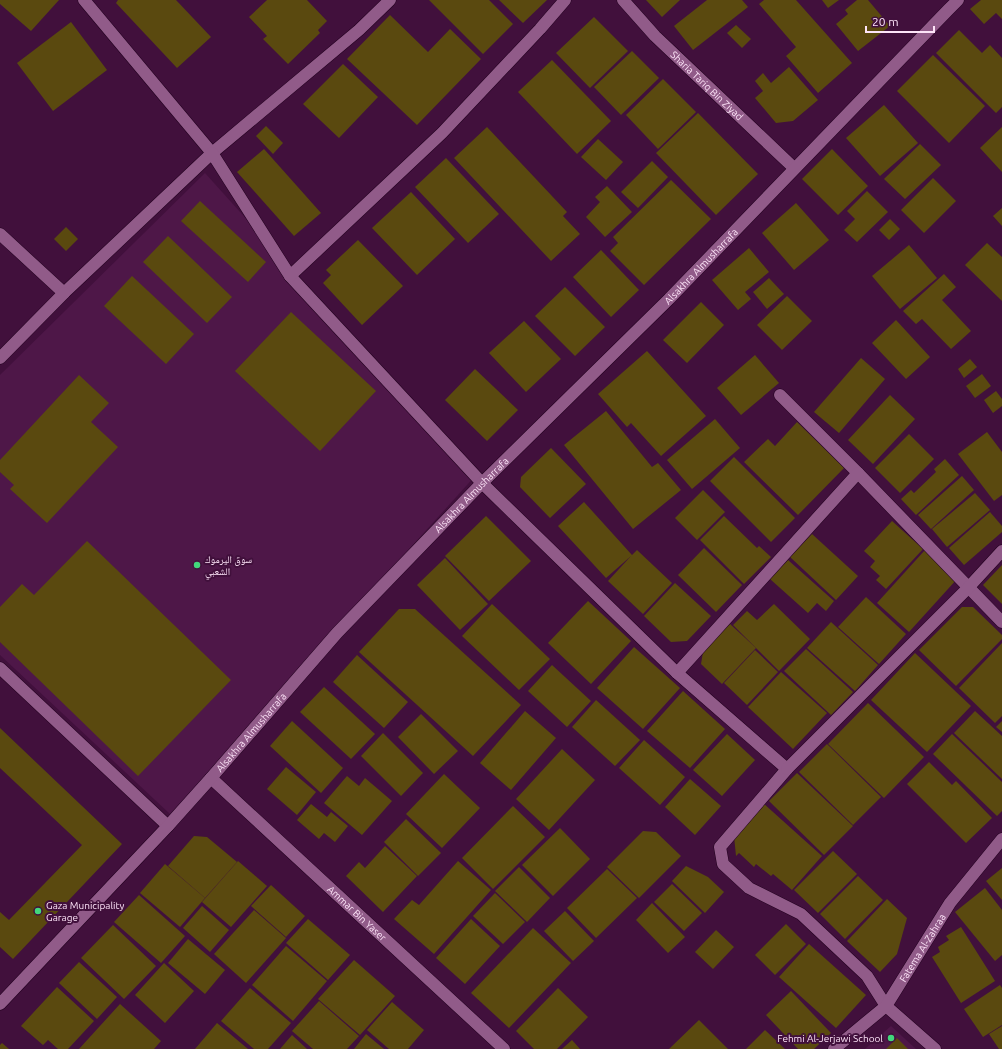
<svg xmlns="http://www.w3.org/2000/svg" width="1002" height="1049" viewBox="0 0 1002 1049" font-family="Ubuntu,'Noto Naskh Arabic',sans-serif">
	<rect width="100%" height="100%" fill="#41103c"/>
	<!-- built -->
	<g fill="#4e1748">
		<path d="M205 173 476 475 170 814 0 655V375Z"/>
		<path d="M891 1026 916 1049H865Z"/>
	</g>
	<!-- building -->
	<g fill="#5a490f">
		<path d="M0 0H59L31 31 0 4Z"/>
		<path d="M118 0H176L211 37 177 68 116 3Z"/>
		<path d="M267 0H307L327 21 318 30 320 33 288 64 263 39 267 36 249 17Z"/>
		<path d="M429 0H489L513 24 483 54Z"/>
		<path d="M499 0H547L523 23Z"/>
		<path d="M646 0H680L662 17Z"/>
		<path d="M707 0H742L748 7 693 50 674 26Z"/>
		<path d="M764 0H796L852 63 818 93 786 56 796 47 759 4Z"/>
		<path d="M822 0H839L828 8Z"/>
		<path d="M857 0H868L890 26 858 51 836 24 848 14 845 10Z"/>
		<path d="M981 0H1002V19L996 13 984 24 970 9Z"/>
		<path d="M390 15 428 52 450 29 481 59 417 125 347 59Z"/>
		<path d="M594 17 628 51 590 88 556 53Z"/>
		<path d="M71 22 107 70 53 111 17 63Z"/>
		<path d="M736 25 751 39 742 48 727 33Z"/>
		<path d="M959 30 982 53 990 45 1002 58V107L996 113 936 53Z"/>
		<path d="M632 51 659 78 621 115 594 87Z"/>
		<path d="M933 55 985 106 949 143 897 91Z"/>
		<path d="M552 60 611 121 577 154 518 92Z"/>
		<path d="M343 64 378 97 339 138 303 104Z"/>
		<path d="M789 67 818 100 793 121 776 123 755 98 763 91 755 81 763 73 771 83Z"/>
		<path d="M663 79 696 112 658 149 626 115Z"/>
		<path d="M884 105 918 143 880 176 846 138Z"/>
		<path d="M698 113 758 174 716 215 656 153Z"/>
		<path d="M266 126 283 143 273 154 256 136Z"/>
		<path d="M487 127 567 212 563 216 580 234 551 261 454 158Z"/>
		<path d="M1002 127V172L980 148Z"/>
		<path d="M598 139 623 162 606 180 581 157Z"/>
		<path d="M920 144 941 165 905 199 884 179Z"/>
		<path d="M264 149 321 213 294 236 237 172Z"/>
		<path d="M832 149 868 186 838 215 802 179Z"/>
		<path d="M446 158 499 214 468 243 415 187Z"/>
		<path d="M652 161 668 177 638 208 621 192Z"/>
		<path d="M933 178 956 201 924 233 901 210Z"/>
		<path d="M671 180 711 219 644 285 610 251 618 243 613 237Z"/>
		<path d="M607 186 632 212 605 237 586 217 600 202 595 197Z"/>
		<path d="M867 191 888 212 857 242 844 230 855 219 847 211Z"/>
		<path d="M411 192 455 239 417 275 372 228Z"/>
		<path d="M200 201 266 262 248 282 181 221Z"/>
		<path d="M796 203 829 240 794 270 762 233Z"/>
		<path d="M1002 208V226L993 216Z"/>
		<path d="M890 219 900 229 889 240 879 230Z"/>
		<path d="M66 227 78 239 66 251 54 239Z"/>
		<path d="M168 236 232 297 207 323 143 262Z"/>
		<path d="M358 240 403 286 362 325 323 283 331 275 326 270Z"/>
		<path d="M987 243 1002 257V301L965 265Z"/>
		<path d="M909 245 937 278 900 309 872 276Z"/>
		<path d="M749 248 769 272 745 292 751 299 738 310 712 280Z"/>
		<path d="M601 250 639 290 611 317 573 277Z"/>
		<path d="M944 274 956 287 942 300 971 331 951 349 922 319 916 324 903 311Z"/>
		<path d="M132 276 194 334 166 364 104 306Z"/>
		<path d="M769 278 784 294 767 309 753 292Z"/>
		<path d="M565 287 605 327 575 356 535 316Z"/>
		<path d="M787 296 812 321 782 350 757 325Z"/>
		<path d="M701 302 724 325 687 363 663 340Z"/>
		<path d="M291 312 376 391 320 451 235 371Z"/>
		<path d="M896 320 930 357 906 379 872 343Z"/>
		<path d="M524 321 561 359 526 392 489 353Z"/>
		<path d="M647 351 706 416 661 456 631 423 627 427 598 394Z"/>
		<path d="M755 355 779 383 741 415 717 388Z"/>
		<path d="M861 358 885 379 839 433 814 412Z"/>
		<path d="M970 359 977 367 964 378 958 369Z"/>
		<path d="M475 369 518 410 487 441 445 400Z"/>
		<path d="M982 374 991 386 975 398 966 386Z"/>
		<path d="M79 375 109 403 91 422 118 447 47 523 10 489 14 485 0 472V460Z"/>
		<path d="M996 391 1002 399V406L993 413 984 400Z"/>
		<path d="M890 395 915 419 873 464 848 440Z"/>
		<path d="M606 411 652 467 658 463 681 490 633 529 564 445Z"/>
		<path d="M715 419 740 448 692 489 667 460Z"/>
		<path d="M797 422 844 468 798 515 744 462 768 439 775 446Z"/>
		<path d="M987 432 1002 452V495L994 501 958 454Z"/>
		<path d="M909 434 934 459 900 493 875 468Z"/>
		<path d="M551 448 586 484 550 518 520 487 521 477Z"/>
		<path d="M734 457 795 518 771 542 710 481Z"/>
		<path d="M945 459 959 475 916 515 901 499 911 490 914 493 936 472 934 469Z"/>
		<path d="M962 476 974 490 931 529 918 515Z"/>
		<path d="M703 490 725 512 697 540 675 518Z"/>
		<path d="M975 493 990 510 947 547 932 529Z"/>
		<path d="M584 502 632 555 637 550 672 583 643 614 608 581 631 556 606 578 558 526Z"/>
		<path d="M990 512 1002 526V532L964 565 949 548Z"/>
		<path d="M486 516 531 561 489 601 445 556Z"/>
		<path d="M724 516 757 548 759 546 771 557 744 584 700 540Z"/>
		<path d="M892 521 923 549 886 589 876 580 880 576 870 567 875 561 864 551Z"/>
		<path d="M812 534 858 576 836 600 790 557Z"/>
		<path d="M87 541 231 680 138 776 0 642V607L22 584 34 595Z"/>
		<path d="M704 548 742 585 716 612 678 575Z"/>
		<path d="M925 550 957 579 909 632 877 603Z"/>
		<path d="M445 558 488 604 460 630 417 585Z"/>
		<path d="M788 560 834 601 826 611 817 603 808 613 770 579Z"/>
		<path d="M1002 565V604L983 585Z"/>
		<path d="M675 583 711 616 687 641 671 642 644 616Z"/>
		<path d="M866 597 906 634 879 664 838 627Z"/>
		<path d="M588 601 631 641 591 684 548 643Z"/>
		<path d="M492 604 550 659 519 690 462 636Z"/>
		<path d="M774 604 810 639 779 671 733 625 747 611 757 620Z"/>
		<path d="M962 607H973L1002 635V639L956 686 919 650Z"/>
		<path d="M399 609H415L521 705 473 756 359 652Z"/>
		<path d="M831 622 878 665 855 691 807 648Z"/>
		<path d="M730 624 756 648 722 684 701 664 703 652Z"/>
		<path d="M1002 643V716L995 723 959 688Z"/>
		<path d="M634 647 680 688 643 729 597 688Z"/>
		<path d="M806 649 853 692 831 715 784 671Z"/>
		<path d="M755 650 778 672 747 705 724 683Z"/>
		<path d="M915 653 971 706 927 752 871 700Z"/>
		<path d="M357 655 408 702 384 728 333 682Z"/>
		<path d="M552 665 591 701 567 727 528 691Z"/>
		<path d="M781 672 827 713 793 749 748 707Z"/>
		<path d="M324 687 375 734 351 759 300 712Z"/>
		<path d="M683 691 725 729 690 768 647 731Z"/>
		<path d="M596 700 640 740 615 766 572 727Z"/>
		<path d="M868 703 924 757 884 798 828 744Z"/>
		<path d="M525 711 556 738 511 790 480 763Z"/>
		<path d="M975 711 1002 736V779L954 733Z"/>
		<path d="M421 714 458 751 434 774 398 737Z"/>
		<path d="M292 721 343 768 321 793 270 746Z"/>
		<path d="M1002 721V732L996 727Z"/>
		<path d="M0 728 122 844 13 959 0 947V912L9 920 82 845 0 768Z"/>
		<path d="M383 733 423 773 401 796 361 756Z"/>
		<path d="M727 734 755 760 722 796 693 770Z"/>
		<path d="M952 734 1002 782V811L997 816 933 754Z"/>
		<path d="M644 740 685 777 660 805 619 768Z"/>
		<path d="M827 744 881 797 853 825 799 772Z"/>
		<path d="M562 749 595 780 549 830 516 799Z"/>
		<path d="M929 762 952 785 956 781 992 818 966 843 907 784Z"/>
		<path d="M286 767 316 792 297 815 267 789Z"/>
		<path d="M797 773 853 826 824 855 769 801Z"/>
		<path d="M444 774 480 808 442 848 406 814Z"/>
		<path d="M347 776 359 786 365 778 392 801 362 835 324 803Z"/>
		<path d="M690 779 721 806 695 835 665 807Z"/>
		<path d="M763 803 822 856 792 890 773 874 771 876 756 864 754 867 739 853 736 856 734 836Z"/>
		<path d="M311 804 327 817 331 812 348 826 335 842 324 833 319 839 297 820Z"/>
		<path d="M513 806 545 837 493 889 462 858Z"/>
		<path d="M406 819 441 853 418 876 384 842Z"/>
		<path d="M560 828 590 859 553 896 522 865Z"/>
		<path d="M643 831 656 832 681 856 639 898 607 867Z"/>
		<path d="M194 836 207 837 237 862 205 898 168 866Z"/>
		<path d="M385 846 417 876 383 912 346 876 359 862 365 868Z"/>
		<path d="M833 851 857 874 818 913 794 890Z"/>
		<path d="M238 861 267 886 231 927 202 902Z"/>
		<path d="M458 861 491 890 434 954 394 919 412 900 419 905Z"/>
		<path d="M165 864 205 898 180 927 140 893Z"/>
		<path d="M686 866 708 877 724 892 705 913 672 881Z"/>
		<path d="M519 867 550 898 527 922 495 891Z"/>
		<path d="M1002 868V900L986 881Z"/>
		<path d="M607 869 637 898 596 938 567 908Z"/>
		<path d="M858 876 883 900 845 939 820 914Z"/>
		<path d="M672 884 702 913 684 931 654 902Z"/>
		<path d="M271 885 305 916 286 937 251 906Z"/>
		<path d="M985 888 1002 910V955L995 961 955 912Z"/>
		<path d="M495 893 525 922 503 944 473 916Z"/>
		<path d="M139 895 185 936 161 963 114 922Z"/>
		<path d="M887 899 907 918 897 954 880 972 847 941Z"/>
		<path d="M652 903 685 937 668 953 636 920Z"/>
		<path d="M202 906 229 930 210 952 183 928Z"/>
		<path d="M254 910 286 938 246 983 214 954Z"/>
		<path d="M565 911 594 941 573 961 544 931Z"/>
		<path d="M308 919 350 955 328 980 286 943Z"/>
		<path d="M471 919 500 946 465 984 436 958Z"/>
		<path d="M786 924 806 944 775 975 755 955Z"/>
		<path d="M113 925 156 966 124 999 81 958Z"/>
		<path d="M961 927 995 981 961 1003 932 957 940 952 938 947 949 940 946 936Z"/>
		<path d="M533 928 571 963 509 1028 471 993Z"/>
		<path d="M716 930 734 947 713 969 695 952Z"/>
		<path d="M188 939 225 970 205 994 168 963Z"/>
		<path d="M809 944 866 995 836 1028 779 977Z"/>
		<path d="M286 946 327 981 293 1021 252 985Z"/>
		<path d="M354 960 395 996 360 1035 318 999Z"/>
		<path d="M79 962 117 997 97 1019 59 983Z"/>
		<path d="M164 963 194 991 165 1023 135 995Z"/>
		<path d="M1000 985 1002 988V1025L983 1037 964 1009Z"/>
		<path d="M57 987 94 1021 68 1049H58L48 1040 43 1045 21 1026Z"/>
		<path d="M250 988 291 1023 268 1049H254L221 1021Z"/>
		<path d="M558 988 588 1017 557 1049H534L516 1031Z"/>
		<path d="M791 991 831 1033 814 1049H798L766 1015Z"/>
		<path d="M319 1001 359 1036 347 1049H313L292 1031Z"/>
		<path d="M392 1002 424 1030 408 1049H389L367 1030Z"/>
		<path d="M120 1004 161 1041 154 1049H79Z"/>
		<path d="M699 1020 728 1049H669Z"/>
		<path d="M217 1023 248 1049H195Z"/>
		<path d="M1002 1026V1049H999L989 1034Z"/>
		<path d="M765 1030 785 1049H746Z"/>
		<path d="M366 1034 384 1049H354Z"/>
		<path d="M292 1035 307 1049H280Z"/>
		<path d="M897 1038 908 1049H886Z"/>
		<path d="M572 1040 580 1049H562Z"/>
		<path d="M2 1043 9 1049H0V1045Z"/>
	</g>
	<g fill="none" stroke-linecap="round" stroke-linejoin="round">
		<defs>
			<g id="minor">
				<path d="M84 0 212 153 359 30 390 0"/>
				<path id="s1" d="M623 0 655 36 794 168"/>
				<path d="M0 234 64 293 212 153 290 276 482 483 677 673"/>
				<path d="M290 276 442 133 540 29 565 0"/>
				<path d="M0 358 64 293"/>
				<path d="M780 395 858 473 1002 622"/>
				<path d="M858 473 677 673 787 769 720 847 723 864 749 888 801 914 867 976 886 1006 935 1049"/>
				<path d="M0 668 168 826"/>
				<path d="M787 769 968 588 1002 551"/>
				<path id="s2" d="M211 778 504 1049"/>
				<path id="s3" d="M0 1004 168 826 211 778 337 633 482 483 669 299 948 10 958 0"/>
				<path id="s4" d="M834 1049 886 1006 950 903 1002 839"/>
			</g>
		</defs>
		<!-- minor casing -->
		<use href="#minor" stroke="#22011f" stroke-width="13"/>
		<!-- minor -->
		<use href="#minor" stroke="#915b89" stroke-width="12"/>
	</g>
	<!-- markers -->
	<g fill="#42d77c" stroke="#41103c" stroke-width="1.5">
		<circle cx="197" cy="565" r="4"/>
		<circle cx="38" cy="911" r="4"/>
		<circle cx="891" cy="1038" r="4"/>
	</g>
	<g text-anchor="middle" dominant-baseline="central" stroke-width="4" stroke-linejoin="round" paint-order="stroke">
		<!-- street labels -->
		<g font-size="10" fill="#fde4f8" stroke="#41103c">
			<text stroke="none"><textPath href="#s1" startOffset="120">Sharia Tariq Bin Ziyad</textPath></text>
			<text stroke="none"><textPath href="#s3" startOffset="1018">Alsakhra Almusharrafa</textPath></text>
			<text stroke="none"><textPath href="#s3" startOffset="694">Alsakhra Almusharrafa</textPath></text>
			<text stroke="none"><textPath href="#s3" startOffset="370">Alsakhra Almusharrafa</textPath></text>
			<text stroke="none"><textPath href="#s2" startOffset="199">Ammar Bin Yaser</textPath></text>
			<text stroke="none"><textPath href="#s4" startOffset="136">Fatema Al-Zahraa</textPath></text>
		</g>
		<!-- poi labels -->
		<g font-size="10" fill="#fde4f8" stroke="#41103c" text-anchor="start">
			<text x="205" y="559">سوق اليرموك<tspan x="205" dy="12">الشعبي</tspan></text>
			<text x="46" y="905">Gaza Municipality<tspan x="46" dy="12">Garage</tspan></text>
			<text x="883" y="1038" text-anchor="end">Fehmi Al-Jerjawi School</text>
		</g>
	</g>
	<!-- scale -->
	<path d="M866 26v6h68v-6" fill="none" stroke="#fde4f8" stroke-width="2"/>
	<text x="872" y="26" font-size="12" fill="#fde4f8" stroke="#41103c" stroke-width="3" paint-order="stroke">20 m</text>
</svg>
